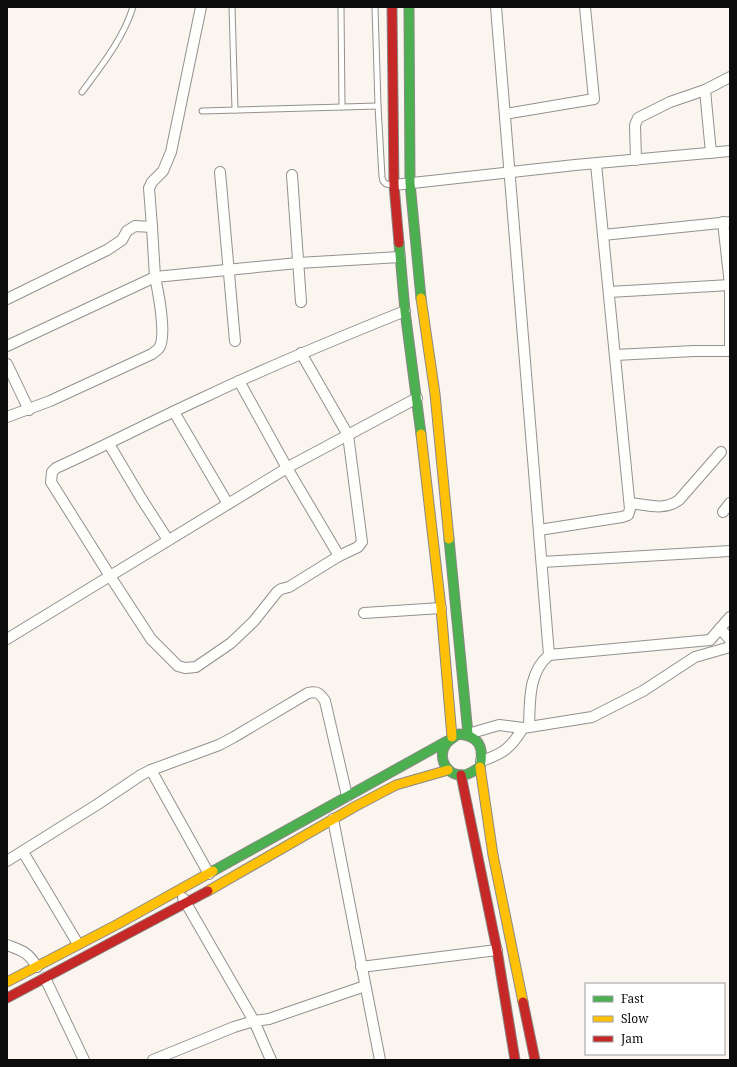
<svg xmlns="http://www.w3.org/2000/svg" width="737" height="1067" viewBox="0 0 737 1067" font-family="'Noto Serif',serif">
	<rect width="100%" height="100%" fill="#faf5ef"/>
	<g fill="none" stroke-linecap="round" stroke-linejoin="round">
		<defs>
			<g id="lane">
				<path d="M232 7 235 110"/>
				<path d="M341 7 342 107"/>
				<path d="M375 7 378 106 382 177 383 181 386 184 393 185"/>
				<path d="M82 92C102 65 123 39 133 7"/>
				<path d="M202 111 378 106"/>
			</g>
			<g id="street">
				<path d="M496 7 549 655C528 673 530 701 529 727"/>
				<path d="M705 90 711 153"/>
				<path d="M505 114 594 99 585 7"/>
				<path d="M636 160 635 125 638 118 670 102 705 90 730 77"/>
				<path d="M220 172 235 341"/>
				<path d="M292 175 301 302"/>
				<path d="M394 185 575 165 730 151"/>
				<path d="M723 222 730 285V351"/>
				<path d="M152 227 149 188 152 182 163 171 171 152 201 7"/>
				<path d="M603 235 730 222"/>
				<path d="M609 292 730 285"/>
				<path d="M7 299 107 250 122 240 127 231 135 226 152 227 155 277 7 346"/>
				<path d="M405 311C338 338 272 365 207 396 156 419 107 445 56 468L52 472 51 482 110 576 292 465 417 398"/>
				<path d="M615 355 694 351H730"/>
				<path d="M7 364 29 410"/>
				<path d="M239 381 287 468 339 556 358 547 362 542 348 435 301 353"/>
				<path d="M174 412 228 504"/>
				<path d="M7 417 50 401 152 354C154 352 158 350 159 348 167 337 158 291 155 277L298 263 400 257"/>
				<path d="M109 444 141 498 168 540"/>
				<path d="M630 503C648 505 664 511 679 500L721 452"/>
				<path d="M723 512 730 503"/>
				<path d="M539 530 622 517 628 515 630 509 596 164"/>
				<path d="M542 562 730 551"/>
				<path d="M364 613 441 608"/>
				<path d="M720 628 730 640"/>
				<path d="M7 639 110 576 151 639 178 666 185 668 196 667 231 643 254 621 277 592 281 589 289 587 339 556"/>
				<path d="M549 655 710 640 730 617"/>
				<path d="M468 734 499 725 523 728 592 717 643 691 695 657 730 647"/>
				<path d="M481 761C503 754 511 748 523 728"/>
				<path d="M151 770 219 745 234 737 308 693C317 691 320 693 325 701L347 796"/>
				<path d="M333 819 380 1060"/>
				<path d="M23 852 78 944"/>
				<path d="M7 861 98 804 141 775 151 770 209 874"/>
				<path d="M7 945C23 951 28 952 37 967"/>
				<path d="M361 967 497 950"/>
				<path d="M45 978 84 1060"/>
				<path d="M153 1060 234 1027 254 1021 183 898"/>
				<path d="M271 1060 254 1021 269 1019 365 986"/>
			</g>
			<g id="fast">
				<path d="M409 7 410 183 421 298"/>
				<path d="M399 243 405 311 421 434"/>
				<path d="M449 539 468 734"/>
				<path d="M459 734C480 736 484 748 480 767 475 770 469 775 463 775 446 776 437 757 446 744 450 739 454 737 459 734Z"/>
				<path d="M213 871 447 741"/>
			</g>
			<g id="slow">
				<path d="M421 298 435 394 449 539"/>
				<path d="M421 434 441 608 452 737"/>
				<path d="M480 767 493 855 523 1002"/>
				<path d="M208 891 356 806 396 785 448 770"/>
				<path d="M7 982 118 924 213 871"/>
			</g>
			<g id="jam">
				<path d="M392 7 394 185 399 243"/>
				<path d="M461 775 497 950 515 1060"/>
				<path d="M7 998 208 891"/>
				<path d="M523 1002 535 1060"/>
			</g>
		</defs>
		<!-- lane casing -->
		<use href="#lane" stroke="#93918e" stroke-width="7"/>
		<!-- street casing -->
		<use href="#street" stroke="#93918e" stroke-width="12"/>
		<!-- fast casing -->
		<use href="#fast" stroke="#8a8885" stroke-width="11"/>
		<!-- slow casing -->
		<use href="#slow" stroke="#8a8885" stroke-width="11"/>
		<!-- jam casing -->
		<use href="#jam" stroke="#8a8885" stroke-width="11"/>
		<!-- lane -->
		<use href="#lane" stroke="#fefefd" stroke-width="5"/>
		<!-- street -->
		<use href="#street" stroke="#fefefd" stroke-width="10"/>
		<!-- fast -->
		<use href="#fast" stroke="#4caf50" stroke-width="9"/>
		<!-- slow -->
		<use href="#slow" stroke="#ffc107" stroke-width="9"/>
		<!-- jam -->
		<use href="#jam" stroke="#c62828" stroke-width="9"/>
	</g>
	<!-- border -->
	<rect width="737" height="1067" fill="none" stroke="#0c0c0c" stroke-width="16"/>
	<!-- legend -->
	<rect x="585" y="983" width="140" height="72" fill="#ffffff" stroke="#9e9e9e"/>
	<rect x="593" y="996" width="20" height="6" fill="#4caf50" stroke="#9e9e9e"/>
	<text x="621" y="1003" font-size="12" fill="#0c0c0c">Fast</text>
	<rect x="593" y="1016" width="20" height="6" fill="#ffc107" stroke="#9e9e9e"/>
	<text x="621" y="1023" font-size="12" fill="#0c0c0c">Slow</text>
	<rect x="593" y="1036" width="20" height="6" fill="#c62828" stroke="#9e9e9e"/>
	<text x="621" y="1043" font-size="12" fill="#0c0c0c">Jam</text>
</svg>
